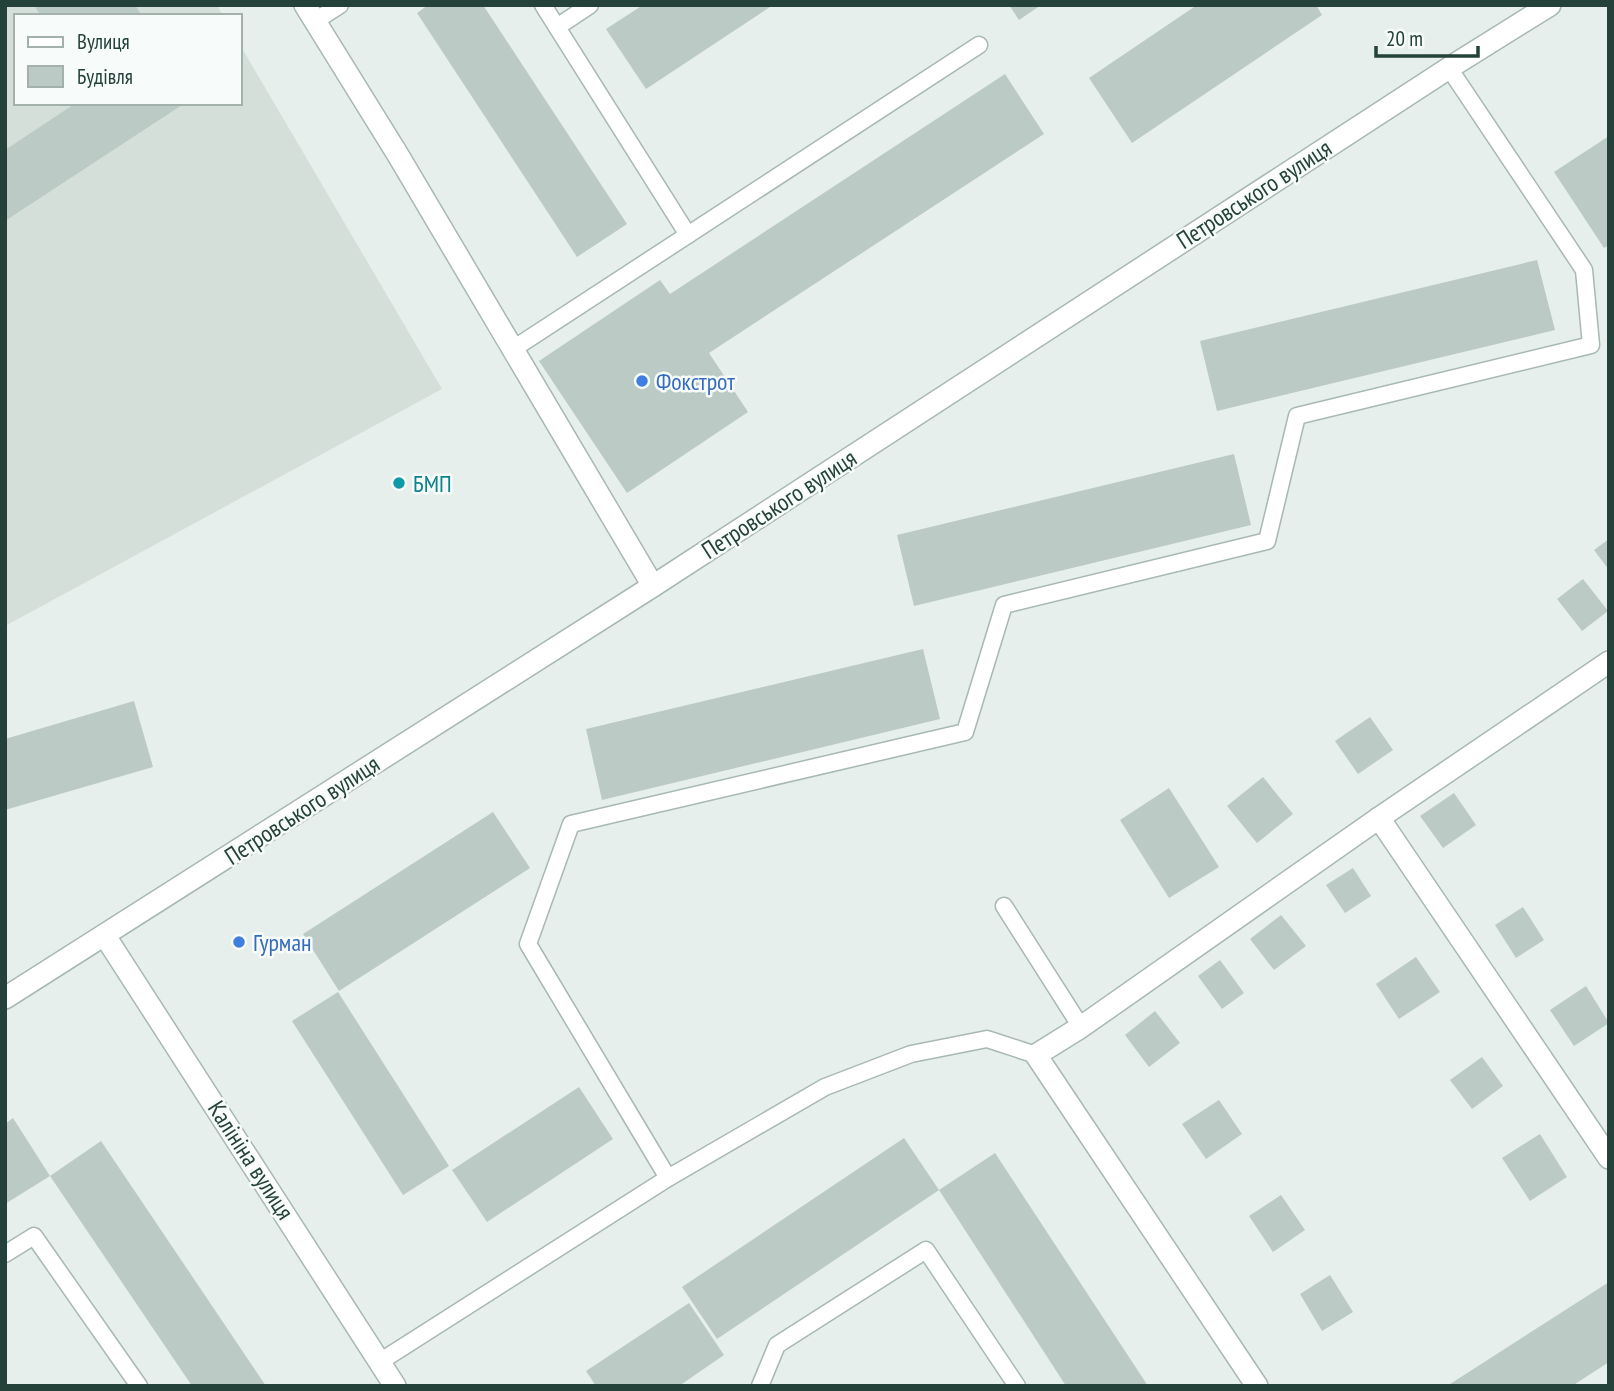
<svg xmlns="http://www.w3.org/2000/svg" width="1614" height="1391" viewBox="0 0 1614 1391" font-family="'PT Sans Narrow',sans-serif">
	<rect width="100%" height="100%" fill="#e6efeb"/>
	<!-- built -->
	<path fill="#d4dfda" d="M5 5H217L223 16H16V103H240V45L442 389 5 626Z"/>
	<!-- building -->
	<g fill="#bbcac4">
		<path d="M34 5H135L142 16H41Z"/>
		<path d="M428 5H483L627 224 577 257 417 13Z"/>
		<path d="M643 5H773L646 89 606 29Z"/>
		<path d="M1009 5H1041L1019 20Z"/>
		<path d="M1197 5H1316L1322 15 1132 143 1089 78Z"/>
		<path d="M1005 74 1044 134 709 353 748 412 627 493 539 361 660 280 670 294Z"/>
		<path d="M76 103H185L5 221V150Z"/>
		<path d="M1609 136V245L1604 248 1554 172Z"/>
		<path d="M1537 260 1555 330 1217 411 1200 341Z"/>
		<path d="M1234 454 1251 525 914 606 897 535Z"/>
		<path d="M1609 539V570L1594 550Z"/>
		<path d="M1583 579 1608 611 1582 631 1557 599Z"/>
		<path d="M923 649 940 719 602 800 586 729Z"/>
		<path d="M134 701 153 767 5 810V739Z"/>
		<path d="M1370 717 1393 750 1358 774 1335 741Z"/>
		<path d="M1263 777 1293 814 1257 843 1227 806Z"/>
		<path d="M1169 788 1219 867 1169 898 1120 820Z"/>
		<path d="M1454 793 1476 825 1443 848 1420 816Z"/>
		<path d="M493 812 530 868 339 991 303 934Z"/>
		<path d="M1353 868 1371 896 1345 913 1326 885Z"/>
		<path d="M1523 907 1544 940 1516 958 1495 925Z"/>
		<path d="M1281 915 1306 946 1274 970 1250 939Z"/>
		<path d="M1416 957 1440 992 1399 1019 1376 984Z"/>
		<path d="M1220 960 1244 993 1222 1009 1198 976Z"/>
		<path d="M1586 986 1609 1023 1574 1046 1550 1010Z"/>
		<path d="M338 992 449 1166 403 1195 292 1021Z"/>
		<path d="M1155 1011 1180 1043 1149 1067 1125 1035Z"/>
		<path d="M1482 1057 1503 1086 1472 1109 1450 1080Z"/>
		<path d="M579 1087 613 1139 487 1222 452 1170Z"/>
		<path d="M1219 1100 1242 1134 1206 1159 1182 1124Z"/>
		<path d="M13 1118 50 1176 5 1204V1124Z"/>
		<path d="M1540 1134 1567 1177 1530 1201 1502 1158Z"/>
		<path d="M904 1138 939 1190 995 1153 1148 1386H1066L939 1190 717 1339 682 1287Z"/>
		<path d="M101 1141 266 1386H192L50 1176Z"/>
		<path d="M1281 1195 1305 1230 1273 1252 1249 1216Z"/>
		<path d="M1330 1275 1353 1312 1322 1331 1300 1294Z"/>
		<path d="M1609 1282V1362L1572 1386H1447Z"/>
		<path d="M689 1303 724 1355 679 1386H596L586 1371Z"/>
	</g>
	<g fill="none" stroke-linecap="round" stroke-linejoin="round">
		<defs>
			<g id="service">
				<path d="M543 5 688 235"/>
				<path d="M315 21 340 5"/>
				<path d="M557 27 590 5"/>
				<path d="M513 349 979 45"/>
				<path d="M1004 906 1081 1027"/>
				<path d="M668 1178 528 944 571 824 965 732 1004 605 1267 541 1297 416 1591 345 1584 270 1449 68"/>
				<path d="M5 1254 34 1236 139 1386"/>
				<path d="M381 1361 668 1178 825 1087 911 1054 987 1039 1036 1055"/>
				<path d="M760 1386 777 1345 926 1250 1017 1386"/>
			</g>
			<g id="minor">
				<path d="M305 5 398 155 653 586"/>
				<path d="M1379 818 1609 1158"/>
				<path d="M1257 1386 1036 1055 1081 1027 1379 818 1609 662"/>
			</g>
			<g id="tertiary">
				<path d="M105 936 395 1386"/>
				<path d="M5 998 653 586 1449 68 1550 5"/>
			</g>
		</defs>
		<!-- service casing -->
		<use href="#service" stroke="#a8b8b2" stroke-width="19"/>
		<!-- minor casing -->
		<use href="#minor" stroke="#a8b8b2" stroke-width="24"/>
		<!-- tertiary casing -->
		<use href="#tertiary" stroke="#a8b8b2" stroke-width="24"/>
		<!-- service -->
		<use href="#service" stroke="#fff" stroke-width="16"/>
		<!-- minor -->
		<use href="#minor" stroke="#fff" stroke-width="21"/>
		<!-- tertiary -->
		<use href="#tertiary" stroke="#fff" stroke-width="21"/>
	</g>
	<!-- markers -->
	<g fill="#3f7fe0" stroke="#f7fbf9" stroke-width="2.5">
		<circle cx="642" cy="381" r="7"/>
		<circle cx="239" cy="942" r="7"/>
	</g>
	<circle fill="#0f9aa8" stroke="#f7fbf9" stroke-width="2.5" cx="399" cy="483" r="7"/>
	<g text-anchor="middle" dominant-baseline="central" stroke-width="5" stroke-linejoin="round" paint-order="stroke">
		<!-- street labels -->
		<g font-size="24" fill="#24423a" stroke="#f7fbf9">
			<text transform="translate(1254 194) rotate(-33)">Петровського вулиця</text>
			<text transform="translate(779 504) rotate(-33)">Петровського вулиця</text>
			<text transform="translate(302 810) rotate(-33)">Петровського вулиця</text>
			<text transform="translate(251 1160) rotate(57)">Калініна вулиця</text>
		</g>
		<!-- shop labels -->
		<g font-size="24" fill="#366cbe" stroke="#f7fbf9" text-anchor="start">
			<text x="656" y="381">Фокстрот</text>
			<text x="253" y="942">Гурман</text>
		</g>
		<!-- culture labels -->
		<g font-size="24" fill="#0d838f" stroke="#f7fbf9" text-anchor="start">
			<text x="413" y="483">БМП</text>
		</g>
	</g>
	<!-- border -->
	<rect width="1614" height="1391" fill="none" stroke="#24423a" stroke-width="14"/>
	<!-- legend -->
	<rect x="14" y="14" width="228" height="91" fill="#f7fbf9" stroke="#a3b1ad" stroke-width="2"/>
	<rect x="28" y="37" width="35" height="10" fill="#ffffff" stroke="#a3b1ad" stroke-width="2"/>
	<text x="77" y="49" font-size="21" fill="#24423a">Вулиця</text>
	<rect x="28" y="66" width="35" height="21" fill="#bbcac4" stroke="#a3b1ad" stroke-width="2"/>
	<text x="77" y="84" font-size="21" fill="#24423a">Будівля</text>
	<!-- scale -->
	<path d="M1376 46v10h102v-10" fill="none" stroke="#24423a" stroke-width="3.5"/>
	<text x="1386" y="46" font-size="21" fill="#24423a" stroke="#f7fbf9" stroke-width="5" paint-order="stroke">20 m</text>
</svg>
